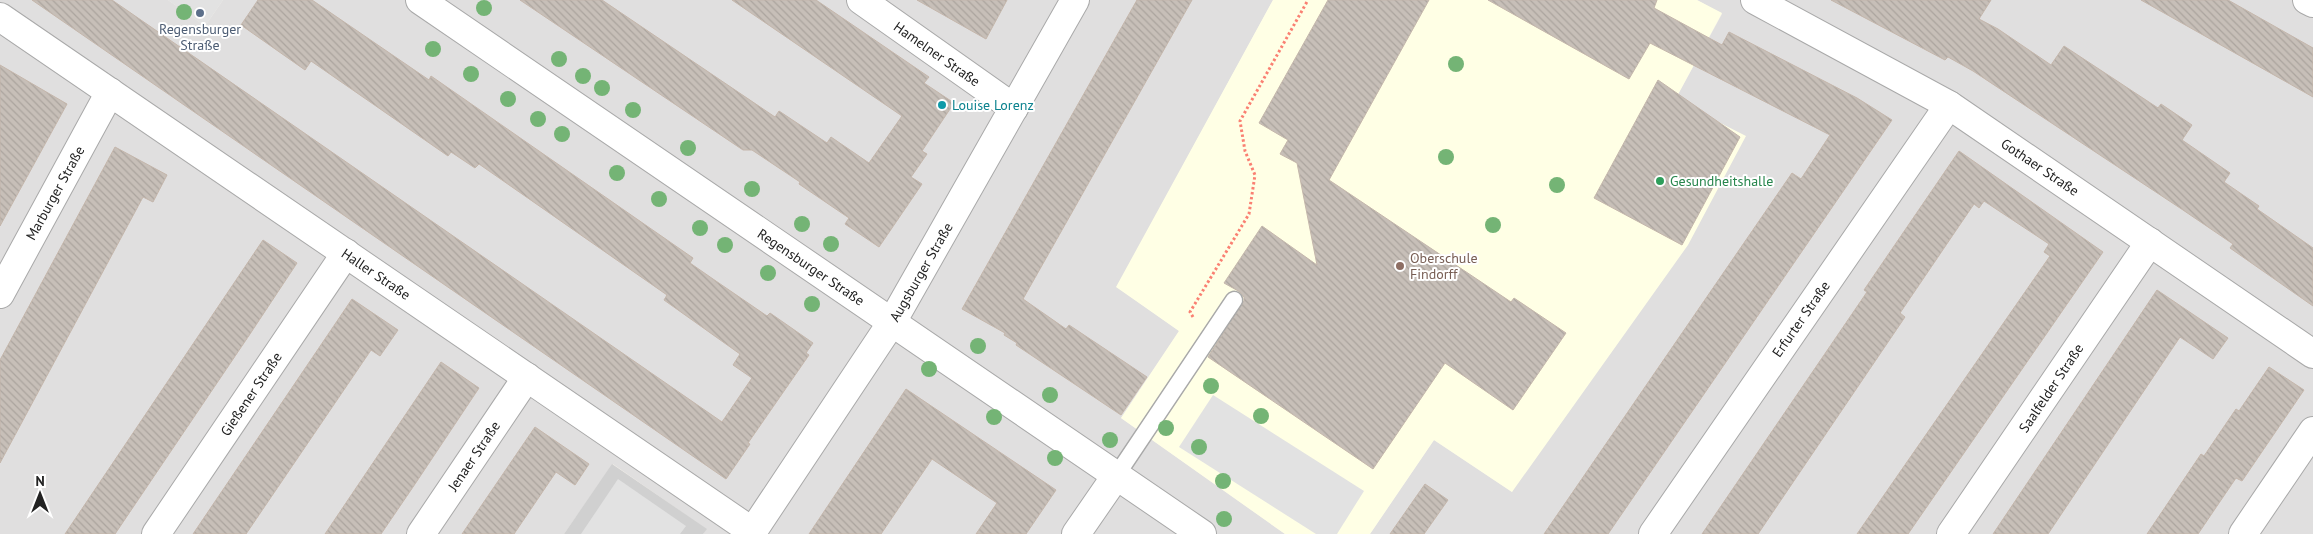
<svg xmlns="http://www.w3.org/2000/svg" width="2313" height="534" viewBox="0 0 2313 534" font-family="'PT Sans',sans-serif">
	<defs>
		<pattern id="building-back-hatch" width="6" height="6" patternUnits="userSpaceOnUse" patternTransform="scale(1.25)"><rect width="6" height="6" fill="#c7bfb8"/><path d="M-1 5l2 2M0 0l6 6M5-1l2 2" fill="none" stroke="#aba49e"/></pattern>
	</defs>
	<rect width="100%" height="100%" fill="#f2efe9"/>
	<!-- residential -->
	<g fill="#e0dfdf">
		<path d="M0 0H168L205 26 223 0H1273L1117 287 1179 331 1121 418 1285 534H703L706 529 613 464 564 534H0Z"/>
		<path d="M1697 0H2313V534H1370L1434 440 1512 492 1675 100 1722 14Z"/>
	</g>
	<!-- education -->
	<path fill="#ffffe5" d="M1273 0H1697L1722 13 1675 100 1746 136 1688 245 1512 492 1434 440 1370 534H1285L1121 418 1179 331 1116 287Z"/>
	<!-- religious -->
	<path fill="#d0d0d0" d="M612 464 707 529 703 534H564Z"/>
	<!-- parking -->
	<g fill="#e2e2e2">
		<path d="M168 0H223L205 26Z"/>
		<path d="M1213 395 1364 491 1337 534H1316L1179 447Z"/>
		<path d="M618 479 686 526 680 534H581Z"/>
	</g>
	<!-- building -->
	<g fill="url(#building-back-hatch)" stroke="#c4b6ab">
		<path d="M32 0H112L722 422 752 378 733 365 740 354 664 300 667 295 479 164 475 168 451 152 448 156 311 61 305 70 241 25 258 0H312L429 80 431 76 693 258 690 263 713 279 767 316 770 313 813 343 806 353 809 355 748 443 750 444 726 479Z"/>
		<path d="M520 0H602L775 117 779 111 827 143 831 137 869 163 902 116 732 0H816L929 77 924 83 954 103 922 151 927 154 911 177 922 184 879 247 845 224 849 218 799 184 800 182 752 150H743Z"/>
		<path d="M917 0H1007L986 39Z"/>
		<path d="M1137 0H1192L1023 299 1066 329 1069 325 1147 377 1121 415 1016 345 1017 343 1004 335 1005 333 962 309Z"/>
		<path d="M1328 0H1429L1329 180 1511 302 1514 298 1566 333 1513 410 1445 363 1373 469 1208 357 1244 301V297L1240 292 1224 283 1262 226 1317 265 1297 163 1280 154 1288 140 1259 123Z"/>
		<path d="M1488 0H1657L1654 8 1722 45 1729 32 1857 98 1892 120 1608 534H1544L1792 173 1801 179 1830 135 1650 43 1629 79Z"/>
		<path d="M1831 0H1991L1979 19 1998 29 2051 65 2064 46 2158 108 2161 104 2192 125 2182 140 2230 173 2224 182 2259 206 2257 209 2313 248V306L2230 248 2233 244 2183 210 1973 71 1948 57 1945 60Z"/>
		<path d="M2141 0H2228L2313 48V97Z"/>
		<path d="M0 65 67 104 0 226Z"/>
		<path d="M1658 80 1740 137 1682 245 1594 198Z"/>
		<path d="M115 147 167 175 153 202 143 197 0 463V360Z"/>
		<path d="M1959 151 2103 252 1908 534H1857L2050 256 2044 252 2049 244 1984 201 1979 208 1974 204 1959 226 1900 313 1905 317 1758 534H1702L1867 292 1864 290Z"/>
		<path d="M263 240 297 263 250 334 115 534H65Z"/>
		<path d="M2157 290 2228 338 2213 359 2180 337 2048 534H1993Z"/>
		<path d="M352 299 398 330 380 356 371 350 246 534H193Z"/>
		<path d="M441 362 479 388 413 487 381 534H325Z"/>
		<path d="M2269 367 2304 390 2242 481 2236 478 2198 534H2147L2201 454 2204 456 2236 409 2239 411Z"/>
		<path d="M906 389 1056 490 1026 534H976L997 503 932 459 881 534H809Z"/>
		<path d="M535 427 589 464 575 485 556 472 514 534H462Z"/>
		<path d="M1425 484 1448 500 1424 534H1390Z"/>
	</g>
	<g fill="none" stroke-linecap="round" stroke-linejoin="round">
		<defs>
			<path id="service" d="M1116 476 1234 300"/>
			<g id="minor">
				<path d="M420 0 1202 534"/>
				<path d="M861 0 1014 108"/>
				<path d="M1755 0 1949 105 2313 354"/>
				<path d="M2307 0 2313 3"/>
				<path d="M0 17 753 532"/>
				<path d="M0 294 110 92"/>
				<path d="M156 534 346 253"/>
				<path d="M421 534 527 377"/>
				<path d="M751 534 892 322 1075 0"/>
				<path d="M1076 534 1116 476"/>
				<path d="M1653 534 1949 105"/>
				<path d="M1951 534 2150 242"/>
				<path d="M2243 534 2313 431"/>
			</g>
		</defs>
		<!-- service casing -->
		<use href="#service" stroke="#a9a9a9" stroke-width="19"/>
		<!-- minor casing -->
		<use href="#minor" stroke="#a9a9a9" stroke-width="30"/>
		<!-- path -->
		<path stroke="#fa8072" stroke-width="3" stroke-dasharray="2.5 2.5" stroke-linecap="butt" d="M1193 317 1190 312 1249 214 1255 175 1245 151 1240 121 1308 0"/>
		<!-- service -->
		<use href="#service" stroke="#fff" stroke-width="16"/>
		<!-- minor -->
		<use href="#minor" stroke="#fff" stroke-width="28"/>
	</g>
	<!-- trees -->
	<g fill="#74b475">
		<circle cx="484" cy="8" r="8"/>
		<circle cx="184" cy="12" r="8"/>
		<circle cx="433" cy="49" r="8"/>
		<circle cx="559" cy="59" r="8"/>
		<circle cx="1456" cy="64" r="8"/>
		<circle cx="471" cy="74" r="8"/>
		<circle cx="583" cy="76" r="8"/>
		<circle cx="602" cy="88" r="8"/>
		<circle cx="508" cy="99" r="8"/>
		<circle cx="633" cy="110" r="8"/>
		<circle cx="538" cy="119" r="8"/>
		<circle cx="562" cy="134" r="8"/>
		<circle cx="688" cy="148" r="8"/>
		<circle cx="1446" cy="157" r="8"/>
		<circle cx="617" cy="173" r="8"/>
		<circle cx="1557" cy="185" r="8"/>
		<circle cx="752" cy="189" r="8"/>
		<circle cx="659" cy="199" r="8"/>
		<circle cx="802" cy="224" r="8"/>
		<circle cx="1493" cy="225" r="8"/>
		<circle cx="700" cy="228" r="8"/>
		<circle cx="831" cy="244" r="8"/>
		<circle cx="725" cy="245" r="8"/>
		<circle cx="768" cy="273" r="8"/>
		<circle cx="812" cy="304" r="8"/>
		<circle cx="978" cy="346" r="8"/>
		<circle cx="929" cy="369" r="8"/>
		<circle cx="1211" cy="386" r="8"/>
		<circle cx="1050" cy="395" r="8"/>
		<circle cx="1261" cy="416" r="8"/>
		<circle cx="994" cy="417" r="8"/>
		<circle cx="1166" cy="428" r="8"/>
		<circle cx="1110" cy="440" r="8"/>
		<circle cx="1199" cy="447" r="8"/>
		<circle cx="1055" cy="458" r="8"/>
		<circle cx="1223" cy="481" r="8"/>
		<circle cx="1224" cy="519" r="8"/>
	</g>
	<!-- markers -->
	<circle fill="#5c6f8a" stroke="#fff" stroke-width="2" cx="200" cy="13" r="5"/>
	<circle fill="#0f9aa8" stroke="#fff" stroke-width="2" cx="942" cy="105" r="5"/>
	<circle fill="#2e9e5b" stroke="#fff" stroke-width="2" cx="1660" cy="181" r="5"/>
	<circle fill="#8d6e63" stroke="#fff" stroke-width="2" cx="1400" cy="266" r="5"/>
	<g text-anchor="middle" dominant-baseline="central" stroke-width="4" stroke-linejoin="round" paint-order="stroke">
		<!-- service labels -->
		<g font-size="14" fill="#4e5e75" stroke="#fff">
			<text x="200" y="29">Regensburger<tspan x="200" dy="16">Straße</tspan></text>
		</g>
		<!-- street labels -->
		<g font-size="14" fill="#222" stroke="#fff">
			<text transform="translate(937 54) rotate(35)">Hamelner Straße</text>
			<text transform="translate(2040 167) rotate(34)">Gothaer Straße</text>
			<text transform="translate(55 193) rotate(-61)">Marburger Straße</text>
			<text transform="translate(811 267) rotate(34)">Regensburger Straße</text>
			<text transform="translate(921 272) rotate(-60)">Augsburger Straße</text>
			<text transform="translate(376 274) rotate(34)">Haller Straße</text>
			<text transform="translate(1801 319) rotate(-55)">Erfurter Straße</text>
			<text transform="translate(2051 388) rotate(-56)">Saalfelder Straße</text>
			<text transform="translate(251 394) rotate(-56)">Gießener Straße</text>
			<text transform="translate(474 456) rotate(-56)">Jenaer Straße</text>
		</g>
		<!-- culture labels -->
		<g font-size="14" fill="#0d838f" stroke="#fff" text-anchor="start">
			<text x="952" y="105">Louise Lorenz</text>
		</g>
		<!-- leisure labels -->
		<g font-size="14" fill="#27864d" stroke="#fff" text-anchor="start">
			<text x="1670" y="181">Gesundheitshalle</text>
		</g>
		<!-- education labels -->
		<g font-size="14" fill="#785e54" stroke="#fff" text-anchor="start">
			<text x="1410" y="258">Oberschule<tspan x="1410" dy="16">Findorff</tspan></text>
		</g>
	</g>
	<!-- north arrow -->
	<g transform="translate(40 494)" stroke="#ffffff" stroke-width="4" paint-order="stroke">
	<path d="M0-4L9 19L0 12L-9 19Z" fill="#222222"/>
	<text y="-8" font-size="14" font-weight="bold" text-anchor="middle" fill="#222222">N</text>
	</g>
</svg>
